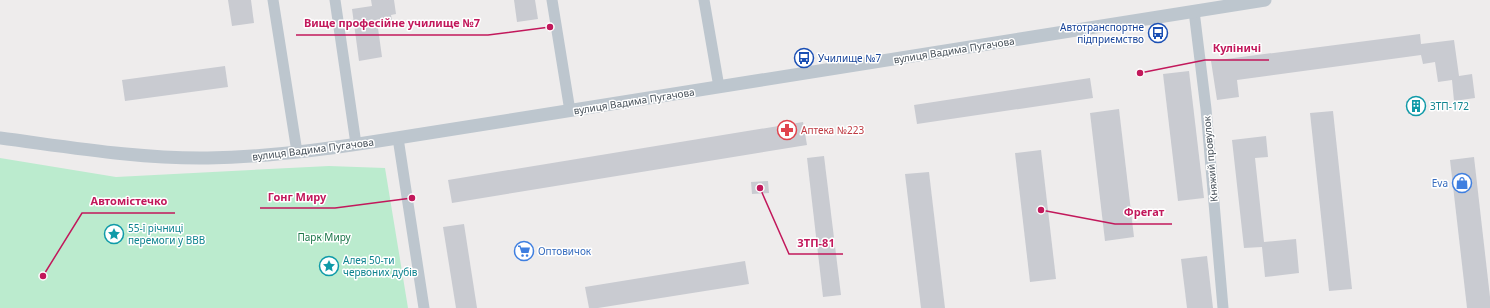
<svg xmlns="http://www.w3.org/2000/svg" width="1490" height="308" viewBox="0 0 1490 308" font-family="'Noto Sans',sans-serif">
	<rect width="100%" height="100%" fill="#eeecec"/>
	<!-- green -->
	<path fill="#bbebce" d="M0 158 116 177 329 166 385 168 408 308H0Z"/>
	<!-- building -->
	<g fill="#c9cbd1">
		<path d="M228 0H251L254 23 232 26Z"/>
		<path d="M371 0H394L396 14 391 15 393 26 378 28 382 57 359 61 352 9 372 6Z"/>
		<path d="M514 0H535L538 19 517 22Z"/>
		<path d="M1420 34 1421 44 1454 40 1459 76 1472 74 1475 98 1454 101 1452 80 1438 82 1435 62 1423 64 1421 55 1237 80 1239 97 1217 100 1211 61Z"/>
		<path d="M225 66 228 87 125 101 122 80Z"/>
		<path d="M1189 71 1204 198 1178 201 1163 74Z"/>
		<path d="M1090 78 1093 98 917 124 914 105Z"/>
		<path d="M1424 99 1425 111 1408 114 1406 101Z"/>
		<path d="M1119 109 1134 237 1105 241 1090 113Z"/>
		<path d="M1333 111 1352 289 1329 291 1310 113Z"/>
		<path d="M803 122 807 145 452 203 448 180Z"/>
		<path d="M1266 136 1268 157 1255 158 1264 242 1296 239 1299 273 1265 277 1262 247 1244 248 1232 140Z"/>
		<path d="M1041 150 1056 279 1030 282 1015 153Z"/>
		<path d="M824 156 841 295 823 297 807 158Z"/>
		<path d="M1474 157 1490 297V308H1467L1450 160Z"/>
		<path d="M929 172 945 308H921L905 174Z"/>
		<path d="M768 181 769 193 752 194 751 182Z"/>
		<path d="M464 224 477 308H456L443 227Z"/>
		<path d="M1207 256 1213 308H1187L1181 259Z"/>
		<path d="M745 261 749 284 598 308H589L585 287Z"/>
	</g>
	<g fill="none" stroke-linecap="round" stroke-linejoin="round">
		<!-- minor -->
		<g stroke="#bdc6ce" stroke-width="11">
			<path d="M273 0 297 152"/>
			<path d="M335 0 356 144"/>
			<path d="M552 0 570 111"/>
			<path d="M704 0 719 87"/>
			<path d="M1194 11 1206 109 1223 308"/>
			<path d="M398 138 424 308"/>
		</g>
		<!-- tertiary -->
		<path stroke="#bdc6ce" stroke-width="13" d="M0 138C69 147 139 159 208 158 278 157 348 146 416 135L1265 0"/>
	</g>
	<!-- icons -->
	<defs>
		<symbol id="bus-ring" viewBox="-11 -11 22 22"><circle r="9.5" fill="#fff" stroke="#1a4fb4" stroke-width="1.5"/><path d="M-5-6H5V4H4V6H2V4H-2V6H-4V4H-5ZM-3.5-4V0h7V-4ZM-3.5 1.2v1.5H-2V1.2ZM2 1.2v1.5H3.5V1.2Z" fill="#1a4fb4"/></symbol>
		<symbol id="building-ring" viewBox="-11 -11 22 22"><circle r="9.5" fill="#fff" stroke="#0f9aa8" stroke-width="1.5"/><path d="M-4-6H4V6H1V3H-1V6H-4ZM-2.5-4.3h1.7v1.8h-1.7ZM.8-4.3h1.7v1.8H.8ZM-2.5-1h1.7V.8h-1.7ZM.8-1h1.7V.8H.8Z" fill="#0f9aa8"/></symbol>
		<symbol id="pharmacy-ring" viewBox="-11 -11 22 22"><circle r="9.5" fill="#fff" stroke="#e0444e" stroke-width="1.5"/><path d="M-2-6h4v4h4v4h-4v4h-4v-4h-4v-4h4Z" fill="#e0444e"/></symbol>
		<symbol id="shop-ring" viewBox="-11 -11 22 22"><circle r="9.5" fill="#fff" stroke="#3f7fe0" stroke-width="1.5"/><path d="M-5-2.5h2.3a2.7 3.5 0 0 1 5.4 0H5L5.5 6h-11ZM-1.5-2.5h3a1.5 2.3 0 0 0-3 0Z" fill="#3f7fe0"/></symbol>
		<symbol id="sight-ring" viewBox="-11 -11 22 22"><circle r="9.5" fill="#fff" stroke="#0f9aa8" stroke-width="1.5"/><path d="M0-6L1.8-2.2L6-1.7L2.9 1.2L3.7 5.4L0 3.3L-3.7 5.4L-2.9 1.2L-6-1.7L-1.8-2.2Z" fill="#0f9aa8"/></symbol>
		<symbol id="supermarket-ring" viewBox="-11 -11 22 22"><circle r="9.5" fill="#fff" stroke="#3f7fe0" stroke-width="1.5"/><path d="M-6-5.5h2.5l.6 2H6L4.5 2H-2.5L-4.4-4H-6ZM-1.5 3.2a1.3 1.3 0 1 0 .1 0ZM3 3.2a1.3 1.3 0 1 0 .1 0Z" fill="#3f7fe0"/></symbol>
	</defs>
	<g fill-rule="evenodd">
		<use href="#bus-ring" x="1147" y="22" width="22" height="22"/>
		<use href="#bus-ring" x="793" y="47" width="22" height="22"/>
		<use href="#building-ring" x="1405" y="95" width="22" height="22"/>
		<use href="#pharmacy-ring" x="776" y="119" width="22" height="22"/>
		<use href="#shop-ring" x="1451" y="172" width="22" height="22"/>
		<use href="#sight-ring" x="103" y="223" width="22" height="22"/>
		<use href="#supermarket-ring" x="513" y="240" width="22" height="22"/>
		<use href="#sight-ring" x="318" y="255" width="22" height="22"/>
	</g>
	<g text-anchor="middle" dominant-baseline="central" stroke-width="3" stroke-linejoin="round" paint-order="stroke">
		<!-- transit labels -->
		<g font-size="10" fill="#164399" stroke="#fff" text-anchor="end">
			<text x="1144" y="27">Автотранспортне<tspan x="1144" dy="12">підприємство</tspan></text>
			<text x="818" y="58" text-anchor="start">Училище №7</text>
		</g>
		<!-- street labels -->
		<g font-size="10" fill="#454f58" stroke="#fff">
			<text transform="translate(954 50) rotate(-9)">вулиця Вадима Пугачова</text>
			<text transform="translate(634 101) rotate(-9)">вулиця Вадима Пугачова</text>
			<text transform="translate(313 149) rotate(-7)">вулиця Вадима Пугачова</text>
			<text transform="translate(1210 159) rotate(-95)">Княжий провулок</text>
		</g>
		<!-- culture labels -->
		<g font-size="10" fill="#0d838f" stroke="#fff" text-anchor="start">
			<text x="1430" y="106">ЗТП-172</text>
			<text x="128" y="228">55-ї річниці<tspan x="128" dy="12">перемоги у ВВВ</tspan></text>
			<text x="343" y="260">Алея 50-ти<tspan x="343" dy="12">червоних дубів</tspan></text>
		</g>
		<!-- health labels -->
		<g font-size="10" fill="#be3a42" stroke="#fff" text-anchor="start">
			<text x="801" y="130">Аптека №223</text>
		</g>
		<!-- shop labels -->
		<g font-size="10" fill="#366cbe" stroke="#fff" text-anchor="end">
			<text x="1448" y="183">Eva</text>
			<text x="538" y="251" text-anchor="start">Оптовичок</text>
		</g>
		<!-- park labels -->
		<g font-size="10" fill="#1a7548" stroke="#fff">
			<text x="324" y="237">Парк Миру</text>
		</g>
	</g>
	<!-- callouts -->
	<path fill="none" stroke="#c2185b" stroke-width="1.5" d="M550 27L488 35H296M1140 73L1205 60H1269M412 198L335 208H260M43 276L82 213H175M1041 210L1115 224H1172M760 188L789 254H843"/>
	<g fill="#c2185b" stroke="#fff" stroke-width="1.5">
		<circle cx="550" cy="27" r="4"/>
		<circle cx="1140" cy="73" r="4"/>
		<circle cx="412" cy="198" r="4"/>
		<circle cx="43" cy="276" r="4"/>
		<circle cx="1041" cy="210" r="4"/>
		<circle cx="760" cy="188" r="4"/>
	</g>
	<g font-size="11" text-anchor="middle" font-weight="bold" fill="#c2185b" stroke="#fff" stroke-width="3" stroke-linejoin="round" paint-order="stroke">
		<text x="392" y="27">Вище професійне училище №7</text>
		<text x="1237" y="52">Куліничі</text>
		<text x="297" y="201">Гонг Миру</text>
		<text x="129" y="205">Автомістечко</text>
		<text x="1144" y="216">Фрегат</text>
		<text x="816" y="247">ЗТП-81</text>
	</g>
</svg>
